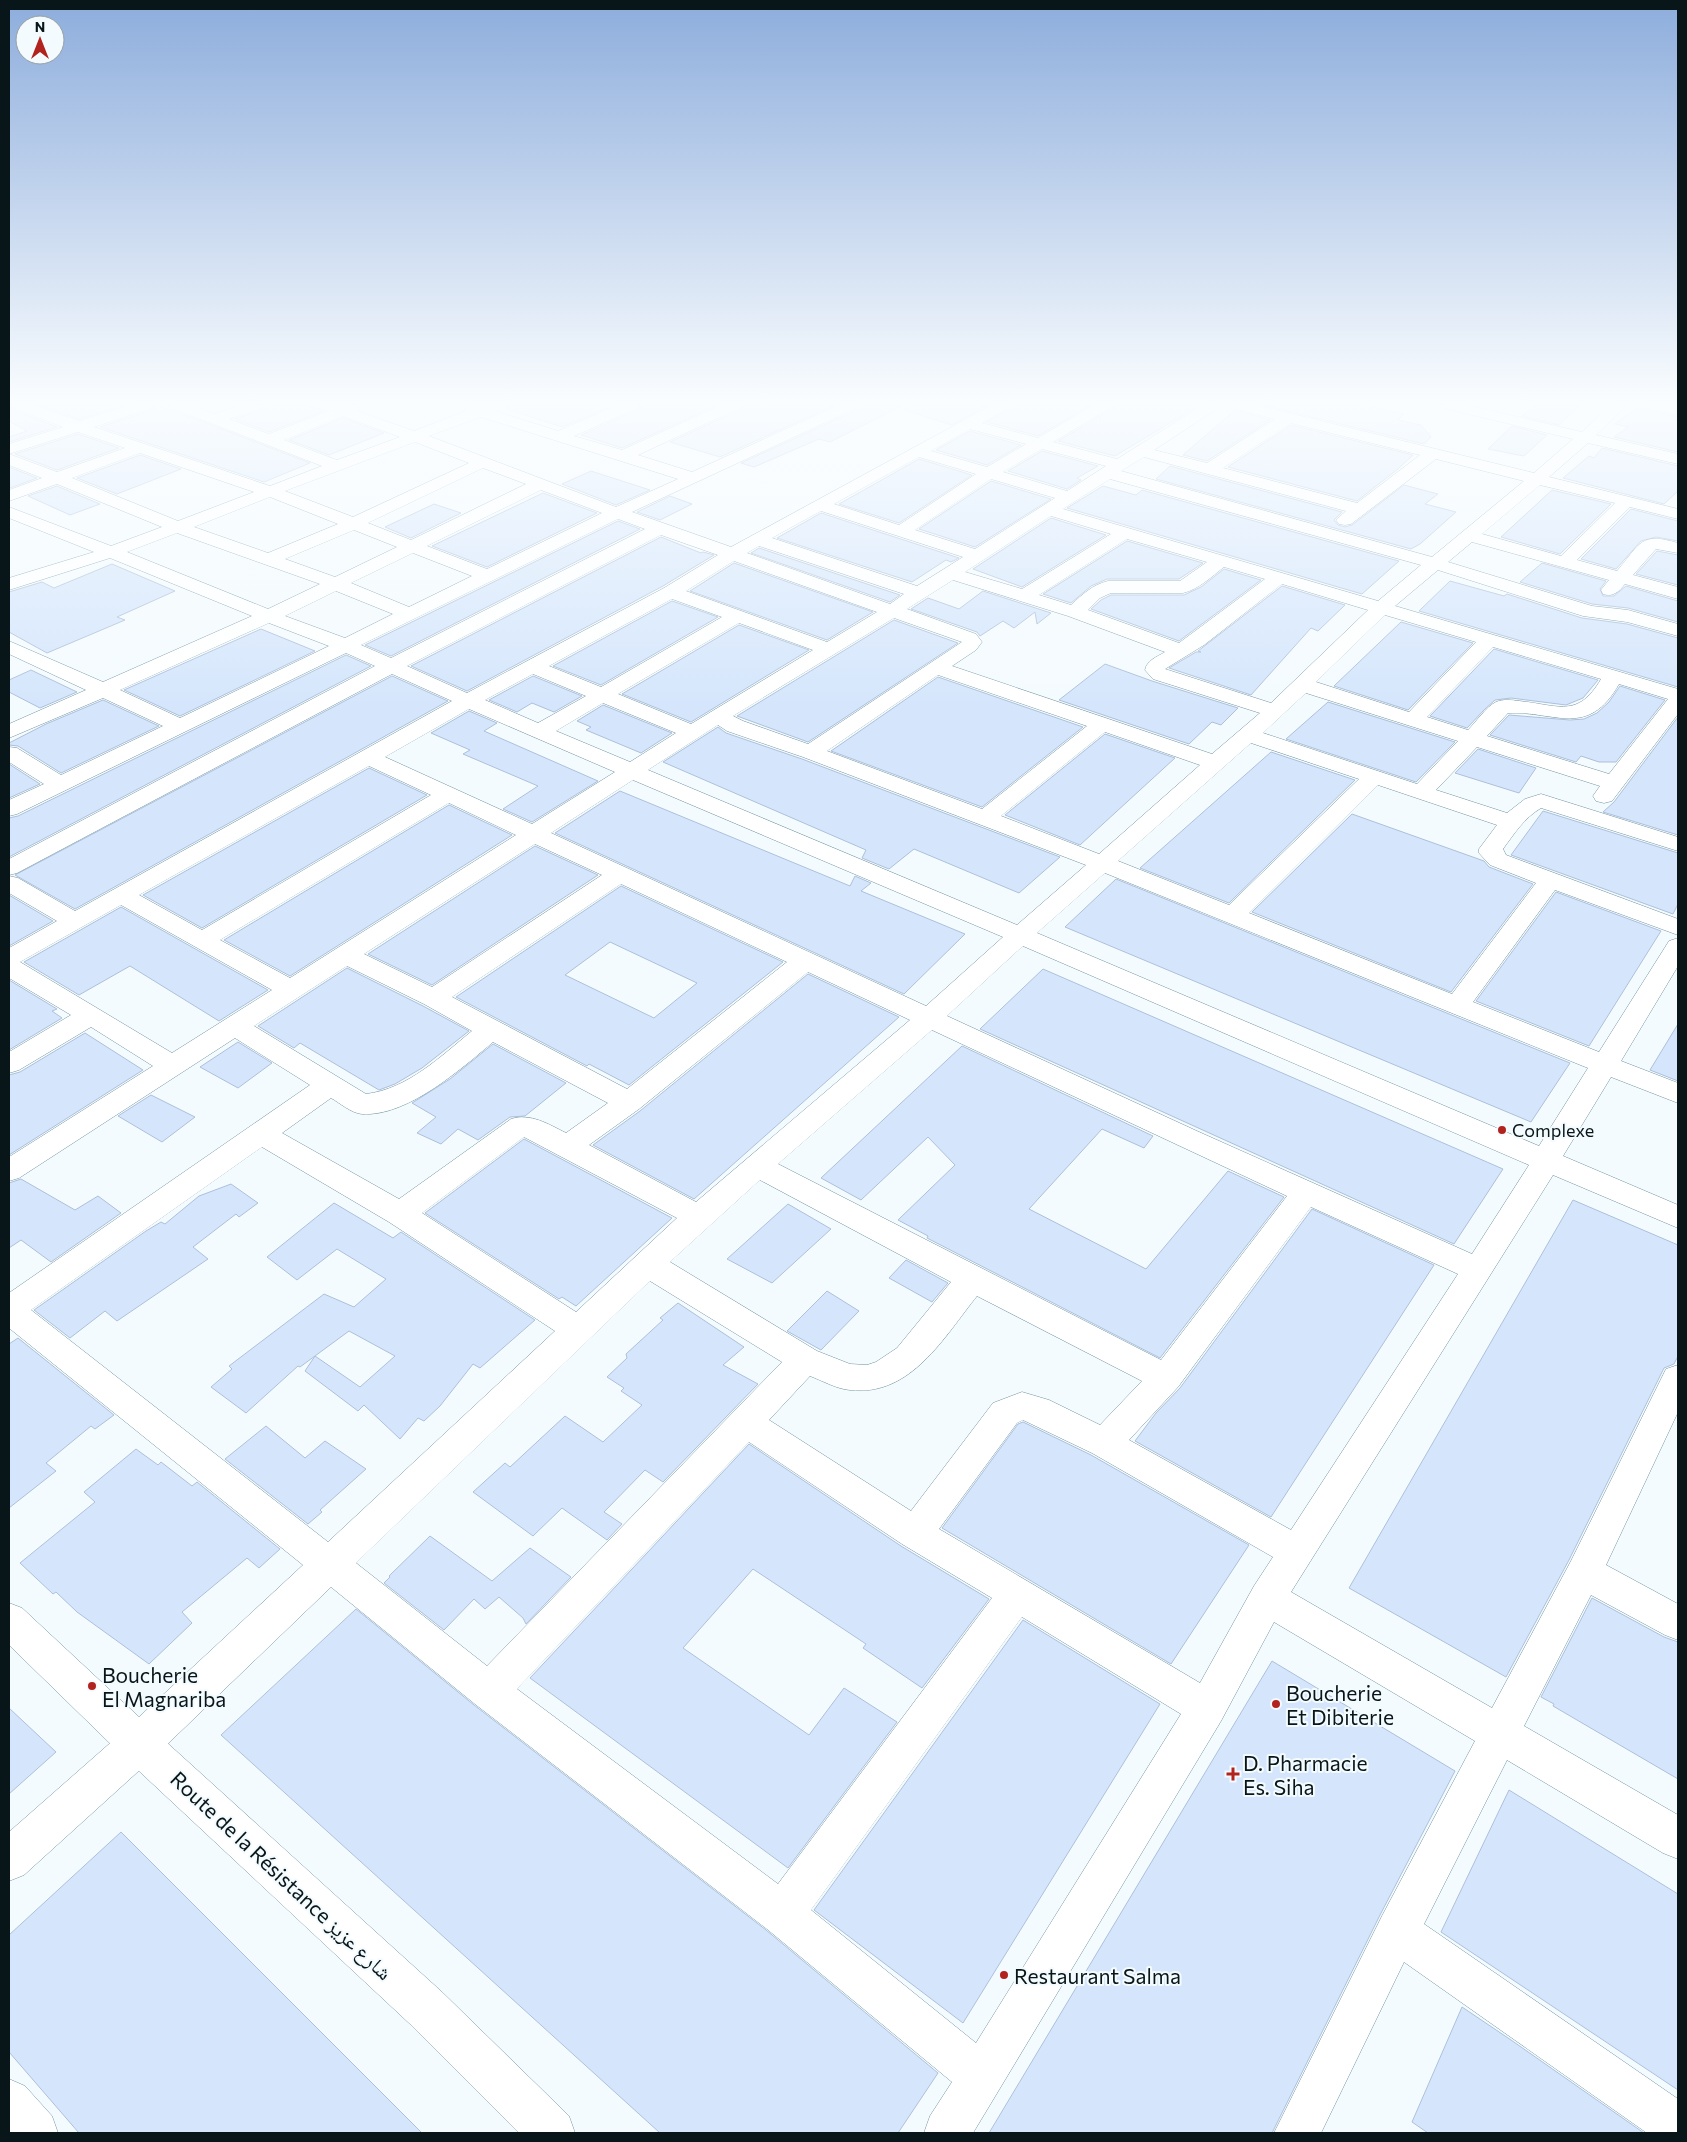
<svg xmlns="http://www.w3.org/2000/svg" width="1687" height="2142" viewBox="0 0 1687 2142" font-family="Commissioner,'Noto Naskh Arabic',sans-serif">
	<rect width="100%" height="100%" fill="#f4fbfe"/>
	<!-- building -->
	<g fill="#d5e6fc" stroke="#acc0db" fill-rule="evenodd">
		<path d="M9 405 13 410 57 427 9 442V437L27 431 9 421Z"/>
		<path d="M38 405H125L79 419Z"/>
		<path d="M156 405 193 418 310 463 264 482 100 427 152 410Z"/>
		<path d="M267 405H307L324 411 269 432 235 419 262 410Z"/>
		<path d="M507 405H615L562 427 507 409Z"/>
		<path d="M642 405H718L622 448 581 435 638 410Z"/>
		<path d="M744 405H835L720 457 670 442 740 410Z"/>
		<path d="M861 405H903L830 442 819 439 754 467 741 463 857 410Z"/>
		<path d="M905 405H988L952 425 904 410Z"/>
		<path d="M1013 405H1091L1038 436 987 422 1009 410Z"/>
		<path d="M1115 405H1200L1115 456 1058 441 1111 410Z"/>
		<path d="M1263 405H1363L1404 414 1398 420 1421 425 1431 437 1424 444Z"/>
		<path d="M1534 405H1580L1559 425 1522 416Z"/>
		<path d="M1641 405 1648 410 1678 417V452L1614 437 1628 427 1615 424Z"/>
		<path d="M1235 410 1270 420 1207 461 1183 455Z"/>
		<path d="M343 418 384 433 329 455 289 440Z"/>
		<path d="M1291 425 1413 455 1398 469 1357 501 1228 467Z"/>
		<path d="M1512 426 1547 435 1524 456 1488 449Z"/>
		<path d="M970 431 1021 445 987 465 936 450Z"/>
		<path d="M78 434 119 448 57 470 15 454Z"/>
		<path d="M1602 448 1678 466V491L1664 504 1563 478 1589 456 1594 458Z"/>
		<path d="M1042 451 1098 466 1077 478 1081 480 1067 489 1008 471Z"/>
		<path d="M140 455 181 469 117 494 77 478Z"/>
		<path d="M919 459 972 475 899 523 839 504Z"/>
		<path d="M1170 466 1342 512 1334 520 1338 525 1345 527 1352 525 1404 485 1438 494 1425 504 1456 512 1420 544 1411 549 1156 479Z"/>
		<path d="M9 467 37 478 10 488Z"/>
		<path d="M591 471 650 490 616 505 562 484Z"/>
		<path d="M991 481 1051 499 975 547 919 529Z"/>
		<path d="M57 486 100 504 70 515 28 496Z"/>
		<path d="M1103 486 1136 495 1142 490 1399 561 1362 594 1067 508Z"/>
		<path d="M1552 490 1611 504 1560 554 1501 537Z"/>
		<path d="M543 493 597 513 487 567 432 546Z"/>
		<path d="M670 496 692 504 660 520 637 512Z"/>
		<path d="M434 504 461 513 411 538 385 527Z"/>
		<path d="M1631 509 1678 521V541L1656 537 1641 541 1616 569 1581 559Z"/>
		<path d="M821 513 959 558 951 562 946 560 912 582 777 538Z"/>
		<path d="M1051 518 1106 535 1022 587 973 569Z"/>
		<path d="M618 521 640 529 391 656 365 645Z"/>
		<path d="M661 537 701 553 703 552 714 555 663 586 467 691 411 666Z"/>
		<path d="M1127 541 1203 563 1179 579H1107L1091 586 1071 603 1043 594Z"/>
		<path d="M759 548 900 595 890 602 751 553Z"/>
		<path d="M1657 551 1678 555V585L1636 574Z"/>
		<path d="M734 563 873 612 827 640 690 591Z"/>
		<path d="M1542 563 1606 581 1600 589 1603 596H1614L1626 586 1678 601V622L1628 608 1592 604 1520 582Z"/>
		<path d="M112 564 175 591 117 617 125 620 47 653 9 632V592L42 582 54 588Z"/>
		<path d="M1224 569 1261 580 1179 641 1091 609 1101 600 1111 595H1184L1201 587Z"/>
		<path d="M1450 581 1504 596 1507 594 1582 618 1627 624 1678 638V687L1419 611Z"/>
		<path d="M1282 586 1345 605 1318 631 1311 628 1251 695 1169 668 1196 652H1201L1198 651Z"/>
		<path d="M983 591 1051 613 1037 624 1035 612 1014 628 1003 621 980 636 977 632 911 609 928 598 959 609Z"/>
		<path d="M672 601 718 617 601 685 553 666Z"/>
		<path d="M894 620 958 643 808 742 737 716Z"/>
		<path d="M1401 622 1473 643 1408 710 1334 686Z"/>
		<path d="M739 625 809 650 691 722 622 694Z"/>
		<path d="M261 629 315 651 180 716 124 690Z"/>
		<path d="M1494 649 1598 680 1583 698 1566 705 1511 698 1495 700 1484 710 1467 728 1430 716Z"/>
		<path d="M346 655 371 666 9 857V818L18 816Z"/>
		<path d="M1105 664 1152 681 1238 708 1221 725 1212 722 1189 744 1059 700Z"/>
		<path d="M31 670 77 692 40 708 9 692V680Z"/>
		<path d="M392 676 448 701 75 909 15 875Z"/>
		<path d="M533 676 582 696 554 712 532 703 517 712 489 700Z"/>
		<path d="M938 677 1083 727 982 807 831 751Z"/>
		<path d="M1620 686 1665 700 1616 762H1599L1581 756 1576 762 1490 735 1509 715 1570 720 1584 719 1597 713 1609 702Z"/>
		<path d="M103 700 159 726 61 773 18 746 9 745V743L46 724Z"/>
		<path d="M1328 702 1455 742 1416 782 1286 739Z"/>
		<path d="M603 705 672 733 641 753 586 730 591 727 577 721Z"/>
		<path d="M469 711 497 723 484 731 598 781 532 822 503 809 538 786 463 754 470 750 431 733Z"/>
		<path d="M1678 717V835L1603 812 1614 802Z"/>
		<path d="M718 727 726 733 802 759 1060 857 1019 893 914 849 889 869 862 858 866 850 663 762Z"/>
		<path d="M1105 734 1175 758 1080 845 1005 815Z"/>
		<path d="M1478 749 1536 768 1519 793 1455 773Z"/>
		<path d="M1271 752 1355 780 1229 903 1140 868Z"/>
		<path d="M9 764 40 784 9 798Z"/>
		<path d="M369 768 427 795 202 928 143 895Z"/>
		<path d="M620 791 850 886 855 876 871 883 861 891 965 934 904 994 555 833Z"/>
		<path d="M449 805 512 835 290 976 224 940Z"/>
		<path d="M1543 811 1678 853V904L1673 914 1511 855Z"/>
		<path d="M1352 814 1484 861 1489 867 1533 884 1451 992 1252 912Z"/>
		<path d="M535 846 598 875 432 985 368 954Z"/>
		<path d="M1116 879 1570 1063 1531 1122 1065 927Z"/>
		<path d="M621 886 783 962 629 1085 589 1064 587 1066 456 997ZM610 942 697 983 654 1018 565 975Z"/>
		<path d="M1556 892 1661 931 1589 1046 1476 1001Z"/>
		<path d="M9 895 53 921 9 946Z"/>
		<path d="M121 907 268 990 219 1021 130 966 79 995 24 962Z"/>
		<path d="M347 968 423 1006 469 1031 422 1068 395 1084 379 1090 300 1043 294 1048 258 1026Z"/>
		<path d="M1043 969 1503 1169 1454 1244 980 1029Z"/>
		<path d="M808 974 899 1017 694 1199 593 1145 640 1111Z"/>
		<path d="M9 980 57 1009 52 1011 62 1018 9 1050Z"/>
		<path d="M1678 1024V1081L1650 1070Z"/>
		<path d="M85 1033 143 1070 9 1155V1075L20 1072Z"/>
		<path d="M238 1042 272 1063 238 1088 200 1067Z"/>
		<path d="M493 1044 566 1083 525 1116 510 1117 478 1140 458 1129 441 1144 417 1133 436 1117 412 1103 450 1079Z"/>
		<path d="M962 1046 1153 1136 1144 1148 1102 1129 1029 1209 1146 1269 1228 1171 1284 1197 1160 1358 927 1238 928 1236 898 1220 955 1165 928 1137 861 1200 821 1178Z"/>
		<path d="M151 1095 195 1117 162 1142 118 1116Z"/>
		<path d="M524 1139 672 1218 576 1306 562 1297 559 1299 425 1213Z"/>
		<path d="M21 1179 75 1210 98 1196 121 1213 51 1262 21 1240 9 1248V1183Z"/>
		<path d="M231 1184 258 1203 239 1217 236 1214 193 1247 208 1259 117 1321 105 1311 70 1338 34 1310 146 1231 161 1222 165 1224 199 1196Z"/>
		<path d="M1573 1200 1678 1245V1356L1674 1364 1664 1368 1569 1560 1506 1677 1349 1588Z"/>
		<path d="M334 1203 393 1238 401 1232 535 1320 480 1368 473 1364 440 1406 424 1421 418 1418 400 1439 364 1405 358 1411 305 1371 315 1356 360 1387 395 1356 349 1331 300 1367 298 1366 246 1413 211 1387 232 1369 229 1366 324 1294 354 1307 386 1279 337 1249 297 1280 267 1257Z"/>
		<path d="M788 1204 831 1229 772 1283 727 1259Z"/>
		<path d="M1312 1209 1434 1265 1271 1517 1135 1441 1156 1413 1180 1388Z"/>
		<path d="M906 1260 948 1283 932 1302 889 1278Z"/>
		<path d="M827 1291 859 1311 821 1350 787 1331Z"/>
		<path d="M678 1303 744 1347 723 1365 758 1384 663 1482 645 1470 604 1512 622 1524 607 1540 562 1508 533 1536 473 1492 505 1463 510 1467 565 1416 603 1442 642 1405 621 1391 624 1388 607 1377 627 1358 626 1354 663 1320 660 1318Z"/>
		<path d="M18 1338 114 1415 95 1429 91 1426 46 1463 56 1471 9 1508V1344Z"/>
		<path d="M1023 1422 1091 1455 1249 1545 1171 1664 942 1528 1018 1424Z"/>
		<path d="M266 1426 305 1458 325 1441 366 1469 320 1510 322 1512 308 1524 225 1459Z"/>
		<path d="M749 1444 901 1546 989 1599 922 1688 863 1648 866 1644 753 1569 683 1648 809 1735 844 1688 897 1722 788 1868 530 1678Z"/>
		<path d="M136 1449 158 1465 161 1462 192 1486 197 1482 280 1549 259 1568 247 1558 182 1612 192 1623 149 1664 77 1612 56 1592 53 1594 20 1563 95 1502 84 1492Z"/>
		<path d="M430 1536 492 1581 530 1548 571 1577 526 1624 523 1618 499 1597 485 1609 474 1599 444 1630 384 1583 390 1577 389 1576Z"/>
		<path d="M1592 1598 1664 1637 1678 1642V1779L1553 1706 1554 1704 1541 1697Z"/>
		<path d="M356 1609 474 1705 766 1930 938 2073 898 2133H660L221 1735Z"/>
		<path d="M1023 1620 1160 1704 963 2023 814 1910Z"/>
		<path d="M1272 1661 1455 1771 1380 1915 1272 2133H989Z"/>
		<path d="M9 1708 56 1752 9 1794Z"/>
		<path d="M1509 1790 1678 1894V2090L1441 1932Z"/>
		<path d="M121 1832 422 2133H79L9 2052V1935Z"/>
		<path d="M1462 2007 1511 2040 1644 2133H1428L1412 2122Z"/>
	</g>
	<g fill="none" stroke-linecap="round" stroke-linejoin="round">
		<defs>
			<g id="minor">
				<path d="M11 405H33L79 421 131 405H154L151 408 94 427 270 486 322 466 172 408 169 405H191L214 414 241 405H264L261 408 229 419 269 434 329 411 321 408 318 405H357L359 408 357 411 414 431 466 411 464 409 470 405H505L502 408 495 411 558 431 619 405H640L637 408 574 436 622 450 722 405H742L739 408 638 455 692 472 839 405H859L856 408 632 512 731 547 992 405H1011L1008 408 982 423 1038 438 1094 405H1113L1110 408 1053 442 1117 459 1203 405H1221L1218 408 1154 450 1207 463 1275 419 1233 408 1230 405H1256L1534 473 1573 439 1443 408 1440 405H1467L1582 432 1610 405H1627L1596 435 1678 454V464L1588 443 1549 477 1678 509V519L1630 507 1577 560 1617 571C1641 543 1640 532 1678 543V553L1656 549 1633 575 1678 587V599L1625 584C1618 592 1614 597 1603 594L1601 590 1609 580 1472 542 1448 562 1592 606 1628 610 1678 624V636L1627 622 1583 616 1438 570 1395 606 1678 689V714L1612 801 1604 803 1596 801 1593 796 1600 786 1477 747 1436 790 1507 813 1525 799 1541 794 1678 837V851L1541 808C1524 818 1514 834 1503 849L1506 855 1678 919V935L1555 890 1473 1002 1599 1052 1669 941 1678 938V966L1621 1061 1678 1083V1103L1611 1077 1563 1156 1678 1205V1228L1553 1175 1291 1592 1492 1708 1571 1561 1666 1369 1678 1365V1412L1606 1565 1678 1604V1640L1665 1635 1591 1595 1524 1726 1678 1815V1859L1663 1853 1507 1760 1424 1924 1678 2099V2133H1647L1404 1962 1321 2133H1274L1382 1916 1475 1741 1274 1622 1221 1721 973 2133H924L930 2116 952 2082 767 1929 475 1704 331 1587 153 1758 24 1875 9 1881V1832L125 1730 303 1565 9 1328V1293L310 1085 235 1038 19 1178 9 1181V1157L153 1066 91 1027 19 1070 9 1073V1052L71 1015 9 978V948L57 921 9 893V876L18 878 75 911 452 701 392 674 17 873 9 875V859L375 666 346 653 17 814 9 816V800L44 784 9 762V747L17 748 61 775 163 726 103 698 9 738V724L86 690 9 654V641L103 682 252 616 110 558 9 590V578L94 552 9 518V507L111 546 162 527 57 484 9 501V490L42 478 9 465V454L57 472 125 448 78 432 9 454V444L63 427 14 408ZM343 416 400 437 337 460 284 440ZM481 417 678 479 616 507 429 436ZM1291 423 1420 455 1357 503 1223 468ZM970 429 1026 444 987 467 931 451ZM415 442 469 463 353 517 285 491ZM1042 449 1106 466 1067 491 1003 472ZM140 453 254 492 178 521 72 478ZM919 457 976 474 899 525 834 504ZM1144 457 1346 511 1336 520 1339 524 1345 525 1351 524 1436 459 1524 481 1432 557 1121 471ZM483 468 526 484 411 540 368 523ZM991 479 1055 498 975 549 915 530ZM1110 479 1421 565 1378 601 1063 509ZM1540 485 1615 503 1561 556 1482 534ZM541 490 602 513 487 569 427 546ZM270 497 338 524 268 553 194 527ZM821 511 963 557 917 586 772 538ZM1051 516 1111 534 1022 589 965 572ZM618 519 645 529 391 658 361 645ZM354 530 397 547 335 577 285 559ZM177 533 320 584 268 609 127 552ZM661 535 718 555 664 588 467 693 407 666ZM1127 539 1207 562 1180 581H1108C1092 585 1083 594 1071 605L1039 595ZM759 546 904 594 890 604 747 553ZM413 553 472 576 409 607 351 583ZM734 561 877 612 827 642 686 591ZM1224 567 1265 579 1179 643 1088 610 1100 598 1111 593H1183C1199 589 1211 577 1224 567ZM953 580 1068 616 1165 652C1157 657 1147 660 1145 670L1153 679 1260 713 1212 754 952 666 976 650 982 642 976 634 907 609ZM1282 584 1368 610 1271 703 1165 669 1204 645ZM336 591 393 614 345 638 285 616ZM672 599 722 617 601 687 549 666ZM1385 615 1476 642 1409 712 1316 682ZM894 618 962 642 808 744 743 721 733 716ZM269 623 329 646 180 718 120 690ZM739 623 813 650 691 724 618 694ZM1493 647 1601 679C1578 719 1558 705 1519 701 1512 700 1503 699 1496 702 1486 707 1476 722 1468 730L1427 717ZM533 674 586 696 538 723 485 700ZM938 675 1087 726 982 809 827 751ZM1619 684 1668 699 1609 774 1487 736 1508 713C1556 711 1588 739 1619 684ZM1306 693 1458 741 1417 784 1263 733ZM603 703 676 733 630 762 556 731ZM469 709 615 772 532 824 385 757ZM718 725 727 731 803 757 1086 865 1017 925 648 770ZM1105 732 1200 765 1099 854 1001 816ZM1251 743 1359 779 1229 905 1118 861ZM369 766 431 795 202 930 139 895ZM633 780 1003 937 926 1006 551 833ZM1378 785 1497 825 1479 849V853L1490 865 1536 883 1452 994 1249 913ZM449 803 516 835 290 978 220 940ZM535 844 602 875 432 987 364 954ZM1105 873 1588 1068 1539 1146 1037 933ZM621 884 787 962 627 1089 452 997ZM121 905 272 990 172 1053 20 962ZM1023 946 1529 1165 1472 1254 1199 1132 947 1016ZM347 966 424 1004 472 1031C441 1056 408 1089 366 1094L254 1026ZM808 972 910 1020 696 1202 589 1145 639 1109ZM932 1030 1287 1196 1161 1360 778 1164ZM493 1042 608 1103 566 1133C548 1124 531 1113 511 1119L399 1199 282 1133 331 1098C340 1103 351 1113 362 1114 407 1117 461 1069 493 1042ZM524 1137 677 1218 576 1312 422 1213ZM262 1147 389 1222 555 1331 328 1542 31 1310ZM760 1180 951 1282 897 1348 876 1362 867 1365 850 1364 817 1351 670 1262ZM1311 1207 1458 1274 1291 1530 1129 1440 1178 1387ZM650 1281 782 1362 487 1666 356 1563ZM977 1296 1142 1381 1100 1425 1049 1400 1022 1392 993 1403 911 1511 769 1420 810 1376C823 1381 837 1389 850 1390 911 1397 944 1337 977 1296ZM1023 1420 1092 1453 1273 1557 1254 1586 1200 1683 939 1529 1017 1423ZM749 1442 902 1544 992 1598 778 1884 517 1689ZM1022 1617 1181 1714 976 2043 811 1910Z"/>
				<path d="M1645 405H1678V415L1648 408Z"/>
				<path d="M9 2079 25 2086 52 2116 58 2133H9Z"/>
			</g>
			<path id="major" d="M9 1603 22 1608 153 1730 442 1992 569 2116 575 2133H519L410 2024 125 1758 9 1645Z"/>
		</defs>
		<!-- minor casing -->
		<use href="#minor" stroke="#7194a1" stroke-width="1"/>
		<!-- major casing -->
		<use href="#major" stroke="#7194a1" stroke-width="1"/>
		<!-- minor -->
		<use href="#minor" fill="#fff" fill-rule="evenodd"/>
		<!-- major -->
		<use href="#major" fill="#fff" fill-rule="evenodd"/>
	</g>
	<!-- sky -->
	<linearGradient id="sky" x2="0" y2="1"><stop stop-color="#8daddc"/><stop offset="0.57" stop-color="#fafdff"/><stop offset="1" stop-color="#fafdff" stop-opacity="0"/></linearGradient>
	<rect width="1687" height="705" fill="url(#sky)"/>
	<!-- markers -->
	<g fill="#b2221e" stroke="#f4fbfe" stroke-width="2">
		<circle cx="1502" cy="1130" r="5"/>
		<circle cx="92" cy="1686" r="5"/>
		<circle cx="1276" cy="1704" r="5"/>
		<path d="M1230.5 1766.5h5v5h5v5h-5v5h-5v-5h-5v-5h5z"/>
		<circle cx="1004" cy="1975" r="5"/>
	</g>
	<g text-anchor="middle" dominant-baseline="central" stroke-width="4" stroke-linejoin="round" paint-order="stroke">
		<!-- poi labels -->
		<g font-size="18" fill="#08161a" stroke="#f4fbfe" text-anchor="start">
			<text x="1512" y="1130">Complexe</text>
		</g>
		<!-- near-poi labels -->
		<g font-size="21" fill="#08161a" stroke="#f4fbfe" text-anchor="start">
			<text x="102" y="1674">Boucherie<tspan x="102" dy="24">El Magnariba</tspan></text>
			<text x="1286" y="1692">Boucherie<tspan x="1286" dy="24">Et Dibiterie</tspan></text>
			<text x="1243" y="1762">D. Pharmacie<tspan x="1243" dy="24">Es. Siha</tspan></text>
			<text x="1014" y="1975">Restaurant Salma</text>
		</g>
		<!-- near-street labels -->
		<g font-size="21" fill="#08161a" stroke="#f4fbfe">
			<text transform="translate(282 1875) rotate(43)">Route de la Résistance شارع عزيز</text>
		</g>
	</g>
	<!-- border -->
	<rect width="1687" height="2142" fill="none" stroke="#08161a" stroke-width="20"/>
	<!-- north arrow -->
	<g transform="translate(40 40)"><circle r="24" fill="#f4fbfe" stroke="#969fa3"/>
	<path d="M0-4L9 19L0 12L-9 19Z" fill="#b2221e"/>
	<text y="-8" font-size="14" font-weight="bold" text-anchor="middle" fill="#08161a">N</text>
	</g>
</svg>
